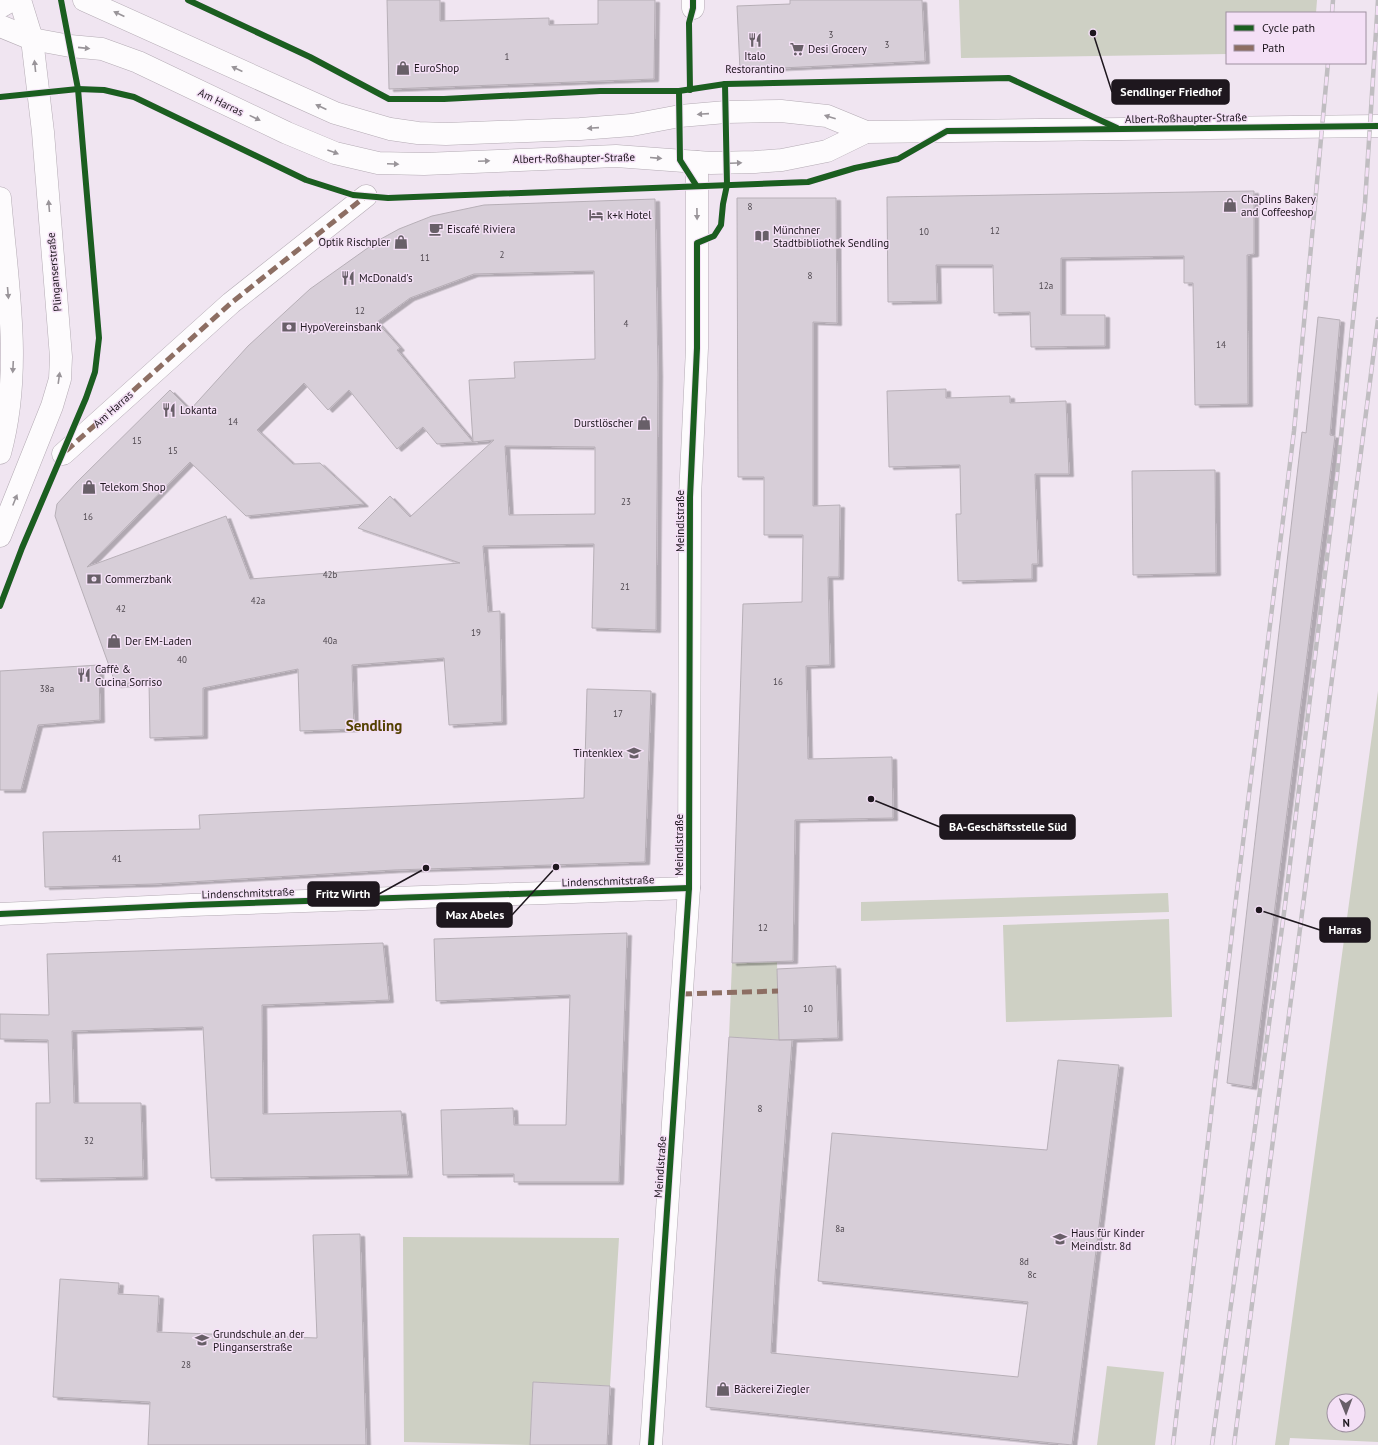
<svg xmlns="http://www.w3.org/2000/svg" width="1378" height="1445" viewBox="0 0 1378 1445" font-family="'PT Sans',sans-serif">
	<defs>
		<filter id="shadow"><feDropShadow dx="4.5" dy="2.5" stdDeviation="0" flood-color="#0004"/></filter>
	</defs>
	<rect width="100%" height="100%" fill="#f0e5f1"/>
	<!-- green -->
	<g fill="#ced0c4" fill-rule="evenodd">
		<path d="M959 0H1317L1316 13H1227V54L961 58Z"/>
		<path d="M1378 691V1442L1290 1438 1289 1445H1275ZM1334 1401H1358V1425H1334Z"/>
		<path d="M1168 893 1169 912 861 921V902Z"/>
		<path d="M1169 919 1172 1017 1006 1022 1003 925Z"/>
		<path d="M777 962 779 1040 729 1037 732 963Z"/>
		<path d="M403 1237 619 1238 610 1386 533 1382 530 1445 404 1442Z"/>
		<path d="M1107 1366 1164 1372 1155 1445H1097Z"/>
	</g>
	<!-- building -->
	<g fill="#d7ced8" stroke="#b7afb7" fill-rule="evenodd" filter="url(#shadow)">
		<path d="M387 0H440V21L549 18V25L598 24V0H655L654 79 389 89Z"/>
		<path d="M790 0H922L925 61 740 70 737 6 790 4Z"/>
		<path d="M1254 191V254L1247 255 1248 404 1195 405 1193 283H1184V256L1061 258V315H1105V346L1031 347 1030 312 994 313 993 265H936L937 301 888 302 887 197Z"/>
		<path d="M737 198H836L837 323 813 322V506L840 505 839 577H828L830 665 806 666 808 759 892 757 893 818 795 820 793 961 732 963 743 604 802 602 803 535H764V477H738Z"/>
		<path d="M655 199 658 374 656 630 592 628 594 544 483 546 488 612 500 611 502 722 449 725 444 658 352 665 354 729 300 731 298 669 203 688V736L150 738 149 682 116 685 55 516 57 504 77 482 170 390 190 410 248 346 310 289 379 240 399 229 432 216 484 205ZM594 271 595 359 514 362 515 378 469 380 473 442 494 440 410 517 390 496 358 528 460 563 250 579 226 516 87 567 190 462 246 516 364 504 320 463 293 464 257 430 304 383 328 410 349 390 397 449 423 427 437 444 473 442 397 350 400 348 377 322 410 298 474 274ZM505 446 595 447V514L509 515Z"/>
		<path d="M1318 317 1340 320 1330 435 1335 436 1252 1087 1227 1083 1302 432 1306 433Z"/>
		<path d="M946 389V398L1010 396V403L1066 401 1069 474H1035L1038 564H1032V579L958 581 956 514H961L960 465 889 467 887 391Z"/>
		<path d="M1215 470 1216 573 1133 575 1132 471Z"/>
		<path d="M99 665 100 720 38 725 21 790H0V671Z"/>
		<path d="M587 689 651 691 645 862 394 870 154 884 45 887 43 832 200 829 199 815 584 798Z"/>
		<path d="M627 933 619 1182H514V1174L443 1175 441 1110 513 1108 514 1125H566L570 995 436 1001 434 939Z"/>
		<path d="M383 943 389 1000 262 1005 263 1114 401 1111 408 1175 211 1178 203 1027 72 1031 74 1103H141L143 1177 36 1179V1103H50L48 1040 0 1039V1014L49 1015 47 954Z"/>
		<path d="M836 966 838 1038 779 1040H792L775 1276 771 1353 1018 1377 1028 1302 818 1281 832 1133 1047 1150 1058 1060 1119 1065 1072 1445 706 1407 729 1037 779 1040 777 969Z"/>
		<path d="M360 1234 366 1445H148L150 1402 53 1397 60 1279 119 1283 118 1294 159 1296 157 1332 317 1338 313 1235Z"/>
		<path d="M533 1382 610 1386 607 1445H530Z"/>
	</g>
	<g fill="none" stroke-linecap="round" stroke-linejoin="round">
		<defs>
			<path id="pedestrian" d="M63 454 231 303 366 196"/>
			<g id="minor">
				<path d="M693 8V0"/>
				<path d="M0 914 191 905 689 888"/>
				<path d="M651 1445 689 888 690 497 697 348V162"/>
			</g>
			<g id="secondary">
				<path d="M84 0 335 113 390 129 418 133 446 134 580 129 632 125 680 116 726 112 781 111 827 116 866 132 1378 126"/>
				<path d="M0 7 12 0"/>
				<path d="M0 26 32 39 70 46 102 49 138 62 287 133 335 153 378 163 424 164 616 156 711 163 755 162 782 160 827 151 866 132"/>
				<path d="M0 198C7 283 23 369 0 453"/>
				<path d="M0 536 52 406 60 379 61 357 43 132 32 39 20 0"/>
			</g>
		</defs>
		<!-- pedestrian casing -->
		<use href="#pedestrian" stroke="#b4abb4" stroke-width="23"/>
		<!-- minor casing -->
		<use href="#minor" stroke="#b4abb4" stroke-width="23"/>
		<!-- secondary casing -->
		<use href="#secondary" stroke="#b4abb4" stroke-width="23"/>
		<!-- pedestrian -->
		<use href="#pedestrian" stroke="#fdfbfd" stroke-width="22"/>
		<!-- minor -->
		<use href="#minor" stroke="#fdfbfd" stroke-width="22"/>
		<!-- secondary -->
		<use href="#secondary" stroke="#fdfbfd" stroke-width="22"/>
		<defs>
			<g id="rail">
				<path d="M1332 13 1333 0"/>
				<path d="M1173 1445 1235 907 1294 431 1328 63"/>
				<path d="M1212 1445 1284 913 1337 475 1365 203 1378 0"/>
				<path d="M1234 1445 1378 319"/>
			</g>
		</defs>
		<!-- rail casing -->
		<use href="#rail" stroke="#c0bdc1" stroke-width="4.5"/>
		<!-- rail -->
		<use href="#rail" stroke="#f4e0f6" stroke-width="3" stroke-dasharray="9" stroke-linecap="butt"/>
		<!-- quiet -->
		<g stroke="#8d6e63" stroke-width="5" stroke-dasharray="10 5" stroke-linecap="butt">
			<path d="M66 451 231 303 366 196"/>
			<path d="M682 994 778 991"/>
		</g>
		<defs>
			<g id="cycleway">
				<path d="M188 0 310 57 389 99H444L600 91H679L725 84 1009 78 1117 128"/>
				<path d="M690 90 689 23 693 8V0"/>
				<path d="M679 91 680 160 696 185"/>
				<path d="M0 97 78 89 104 90 134 97 306 180 353 195 388 198 808 182 855 168 898 159 947 131 1378 126"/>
				<path d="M0 606 22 548 86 398 95 372 99 338 78 89 61 0"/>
				<path d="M0 914 191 905 689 888"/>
				<path d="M651 1445 689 888 690 497 697 348V243L714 236 721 225 723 204 727 185 725 84"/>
			</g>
		</defs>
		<!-- cycleway casing -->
		<use href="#cycleway" stroke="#f4e0f6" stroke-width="8"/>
		<!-- cycleway -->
		<use href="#cycleway" stroke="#1b5e20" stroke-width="6"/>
	</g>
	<!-- one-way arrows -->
	<defs><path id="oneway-solid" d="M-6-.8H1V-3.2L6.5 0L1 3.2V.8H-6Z"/></defs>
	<g fill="#999499">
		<use href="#oneway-solid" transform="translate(119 14) rotate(-155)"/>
		<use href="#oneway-solid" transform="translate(84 48) rotate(6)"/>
		<use href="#oneway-solid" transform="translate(35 66) rotate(-96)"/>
		<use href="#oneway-solid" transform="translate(237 69) rotate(-155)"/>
		<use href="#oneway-solid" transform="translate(321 107) rotate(-155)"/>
		<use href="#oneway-solid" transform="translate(703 114) rotate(176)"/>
		<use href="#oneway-solid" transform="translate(830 117) rotate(-162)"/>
		<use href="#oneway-solid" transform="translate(255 118) rotate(26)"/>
		<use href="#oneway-solid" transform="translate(593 128) rotate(176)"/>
		<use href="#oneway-solid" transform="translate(333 152) rotate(20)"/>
		<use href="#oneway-solid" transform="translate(656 158) rotate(5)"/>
		<use href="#oneway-solid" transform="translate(484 161) rotate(-3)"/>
		<use href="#oneway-solid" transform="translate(736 163) rotate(-2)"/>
		<use href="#oneway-solid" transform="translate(393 164) rotate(2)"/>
		<use href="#oneway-solid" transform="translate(49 206) rotate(-95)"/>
		<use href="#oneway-solid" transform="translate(697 214) rotate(89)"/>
		<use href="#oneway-solid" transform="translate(8 293) rotate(85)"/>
		<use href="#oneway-solid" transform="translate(13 367) rotate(93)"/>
		<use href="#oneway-solid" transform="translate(59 378) rotate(-82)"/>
		<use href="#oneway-solid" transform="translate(15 500) rotate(-68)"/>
	</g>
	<!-- icons -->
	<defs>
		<symbol id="restaurant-bare" viewBox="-9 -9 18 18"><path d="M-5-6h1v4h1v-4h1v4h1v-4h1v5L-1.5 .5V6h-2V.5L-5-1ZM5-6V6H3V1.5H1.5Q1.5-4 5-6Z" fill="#685f68" stroke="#f4e0f6" stroke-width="2.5" paint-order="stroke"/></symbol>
		<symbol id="supermarket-bare" viewBox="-9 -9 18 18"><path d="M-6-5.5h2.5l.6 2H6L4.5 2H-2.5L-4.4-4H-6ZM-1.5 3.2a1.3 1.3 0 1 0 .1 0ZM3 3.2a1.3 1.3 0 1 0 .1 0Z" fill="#685f68" stroke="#f4e0f6" stroke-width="2.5" paint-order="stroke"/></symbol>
		<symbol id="shop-bare" viewBox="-9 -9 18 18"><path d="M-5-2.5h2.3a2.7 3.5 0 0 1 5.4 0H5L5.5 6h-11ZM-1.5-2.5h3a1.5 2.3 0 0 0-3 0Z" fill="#685f68" stroke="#f4e0f6" stroke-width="2.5" paint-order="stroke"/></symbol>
		<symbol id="hotel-bare" viewBox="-9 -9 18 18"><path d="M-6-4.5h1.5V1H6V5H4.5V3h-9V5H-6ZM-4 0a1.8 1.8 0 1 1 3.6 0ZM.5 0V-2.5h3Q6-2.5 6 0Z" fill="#685f68" stroke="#f4e0f6" stroke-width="2.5" paint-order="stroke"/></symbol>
		<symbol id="cafe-bare" viewBox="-9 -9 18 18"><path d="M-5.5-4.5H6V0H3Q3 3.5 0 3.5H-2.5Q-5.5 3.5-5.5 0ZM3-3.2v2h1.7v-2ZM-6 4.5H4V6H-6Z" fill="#685f68" stroke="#f4e0f6" stroke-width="2.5" paint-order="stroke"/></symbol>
		<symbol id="library-bare" viewBox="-9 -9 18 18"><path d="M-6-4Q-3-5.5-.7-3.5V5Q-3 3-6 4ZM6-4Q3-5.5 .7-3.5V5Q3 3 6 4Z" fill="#685f68" stroke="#f4e0f6" stroke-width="2.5" paint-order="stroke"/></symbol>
		<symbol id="bank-bare" viewBox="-9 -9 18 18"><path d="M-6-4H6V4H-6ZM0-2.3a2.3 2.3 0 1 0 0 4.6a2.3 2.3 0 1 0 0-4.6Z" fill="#685f68" stroke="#f4e0f6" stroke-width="2.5" paint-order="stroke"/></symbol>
		<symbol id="school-bare" viewBox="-9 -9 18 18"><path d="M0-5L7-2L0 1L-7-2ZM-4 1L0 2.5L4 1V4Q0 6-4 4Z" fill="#685f68" stroke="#f4e0f6" stroke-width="2.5" paint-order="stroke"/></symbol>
	</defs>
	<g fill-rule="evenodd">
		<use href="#restaurant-bare" x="745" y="30" width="20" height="20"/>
		<use href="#supermarket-bare" x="787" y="39" width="20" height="20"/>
		<use href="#shop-bare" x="393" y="58" width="20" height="20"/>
		<use href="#shop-bare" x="1220" y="195" width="20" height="20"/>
		<use href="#hotel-bare" x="586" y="205" width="20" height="20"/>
		<use href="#cafe-bare" x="426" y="219" width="20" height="20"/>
		<use href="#library-bare" x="752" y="226" width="20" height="20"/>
		<use href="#shop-bare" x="391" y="232" width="20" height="20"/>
		<use href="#restaurant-bare" x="338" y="268" width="20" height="20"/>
		<use href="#bank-bare" x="279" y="317" width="20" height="20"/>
		<use href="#restaurant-bare" x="159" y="400" width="20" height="20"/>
		<use href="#shop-bare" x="634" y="413" width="20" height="20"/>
		<use href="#shop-bare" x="79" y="477" width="20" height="20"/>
		<use href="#bank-bare" x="84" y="569" width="20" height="20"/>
		<use href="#shop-bare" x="104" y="631" width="20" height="20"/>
		<use href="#restaurant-bare" x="74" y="665" width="20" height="20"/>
		<use href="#school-bare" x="624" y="743" width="20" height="20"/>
		<use href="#school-bare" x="1050" y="1229" width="20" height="20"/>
		<use href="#school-bare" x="192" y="1330" width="20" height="20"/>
		<use href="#shop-bare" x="713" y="1379" width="20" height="20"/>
	</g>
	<g text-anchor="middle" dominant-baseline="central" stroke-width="3" stroke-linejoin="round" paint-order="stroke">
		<!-- number labels -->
		<g font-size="9" fill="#4e474e">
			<text x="831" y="34">3</text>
			<text x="887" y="44">3</text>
			<text x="507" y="56">1</text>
			<text x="750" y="206">8</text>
			<text x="995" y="230">12</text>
			<text x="924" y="231">10</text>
			<text x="502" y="254">2</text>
			<text x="425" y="257">11</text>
			<text x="810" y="275">8</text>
			<text x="1046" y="285">12a</text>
			<text x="360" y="310">12</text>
			<text x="626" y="323">4</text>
			<text x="1221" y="344">14</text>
			<text x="233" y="421">14</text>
			<text x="137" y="440">15</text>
			<text x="173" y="450">15</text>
			<text x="626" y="501">23</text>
			<text x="88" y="516">16</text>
			<text x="330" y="574">42b</text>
			<text x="625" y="586">21</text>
			<text x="258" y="600">42a</text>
			<text x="121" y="608">42</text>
			<text x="476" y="632">19</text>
			<text x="330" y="640">40a</text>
			<text x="182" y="659">40</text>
			<text x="778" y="681">16</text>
			<text x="47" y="688">38a</text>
			<text x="618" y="713">17</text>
			<text x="117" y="858">41</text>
			<text x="763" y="927">12</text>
			<text x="808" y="1008">10</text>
			<text x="760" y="1108">8</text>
			<text x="89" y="1140">32</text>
			<text x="840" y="1228">8a</text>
			<text x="1024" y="1261">8d</text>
			<text x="1032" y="1274">8c</text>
			<text x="186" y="1364">28</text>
		</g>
		<!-- poi labels -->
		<g font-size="11" fill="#1e171e" stroke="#f4e0f6" text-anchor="start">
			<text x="808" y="49">Desi Grocery</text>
			<text x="755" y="56" text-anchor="middle">Italo<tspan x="755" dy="13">Restorantino</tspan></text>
			<text x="414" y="68">EuroShop</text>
			<text x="1241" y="199">Chaplins Bakery<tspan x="1241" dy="13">and Coffeeshop</tspan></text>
			<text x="607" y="215">k+k Hotel</text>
			<text x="447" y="229">Eiscafé Riviera</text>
			<text x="773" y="230">Münchner<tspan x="773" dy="13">Stadtbibliothek Sendling</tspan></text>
			<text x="390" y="242" text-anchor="end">Optik Rischpler</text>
			<text x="359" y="278">McDonald's</text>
			<text x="300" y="327">HypoVereinsbank</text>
			<text x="180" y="410">Lokanta</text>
			<text x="633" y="423" text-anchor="end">Durstlöscher</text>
			<text x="100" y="487">Telekom Shop</text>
			<text x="105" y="579">Commerzbank</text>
			<text x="125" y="641">Der EM-Laden</text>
			<text x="95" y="669">Caffè &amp;<tspan x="95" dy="13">Cucina Sorriso</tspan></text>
			<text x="623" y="753" text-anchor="end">Tintenklex</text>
			<text x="1071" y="1233">Haus für Kinder<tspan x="1071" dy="13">Meindlstr. 8d</tspan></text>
			<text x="213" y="1334">Grundschule an der<tspan x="213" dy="13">Plinganserstraße</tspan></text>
			<text x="734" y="1389">Bäckerei Ziegler</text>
		</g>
		<!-- street labels -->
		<g font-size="11" fill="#1e171e" stroke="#f4e0f6">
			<text transform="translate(221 102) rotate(26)">Am Harras</text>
			<text transform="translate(1186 118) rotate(-1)">Albert-Roßhaupter-Straße</text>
			<text transform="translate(574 158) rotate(-1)">Albert-Roßhaupter-Straße</text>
			<text transform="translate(54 272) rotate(-95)">Plinganserstraße</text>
			<text transform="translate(113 409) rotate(-42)">Am Harras</text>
			<text transform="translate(680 521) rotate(-90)">Meindlstraße</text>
			<text transform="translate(679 845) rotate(-90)">Meindlstraße</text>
			<text transform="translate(608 881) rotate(-2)">Lindenschmitstraße</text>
			<text transform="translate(248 893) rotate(-2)">Lindenschmitstraße</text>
			<text transform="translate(660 1167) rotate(-86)">Meindlstraße</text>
		</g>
		<!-- district labels -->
		<g font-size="15" font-weight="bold" fill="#534100" stroke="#f4e0f6">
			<text x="374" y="725">Sendling</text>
		</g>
	</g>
	<!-- callouts -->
	<path fill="none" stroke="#1e171e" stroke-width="1.5" d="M1093 33L1112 92M871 799L940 827M426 868L379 894M556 867L512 915M1259 910L1320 930"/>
	<g fill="#1e171e" stroke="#f4e0f6" stroke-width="1.5">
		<circle cx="1093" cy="33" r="4"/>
		<circle cx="871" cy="799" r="4"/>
		<circle cx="426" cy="868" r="4"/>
		<circle cx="556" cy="867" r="4"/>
		<circle cx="1259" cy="910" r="4"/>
	</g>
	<g fill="#1e171e" stroke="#1e171e" stroke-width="1.5">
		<rect x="1112" y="80" width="117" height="24" rx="4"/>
		<rect x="940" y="815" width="135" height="24" rx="4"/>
		<rect x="308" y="882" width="71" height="24" rx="4"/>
		<rect x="437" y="903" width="75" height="24" rx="4"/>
		<rect x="1320" y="918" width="50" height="24" rx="4"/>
	</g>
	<g font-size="12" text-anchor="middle" font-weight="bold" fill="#fff">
		<text x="1171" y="96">Sendlinger Friedhof</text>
		<text x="1008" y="831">BA-Geschäftsstelle Süd</text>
		<text x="343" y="898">Fritz Wirth</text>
		<text x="475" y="919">Max Abeles</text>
		<text x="1345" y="934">Harras</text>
	</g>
	<!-- legend -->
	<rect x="1226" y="12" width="140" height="52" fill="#f4e0f6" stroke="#9e90a0"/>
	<rect x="1234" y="25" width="20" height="6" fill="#1b5e20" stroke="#9e90a0"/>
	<text x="1262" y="32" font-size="12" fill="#1e171e">Cycle path</text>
	<rect x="1234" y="45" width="20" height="6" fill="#8d6e63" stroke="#9e90a0"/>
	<text x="1262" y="52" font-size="12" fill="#1e171e">Path</text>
	<!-- north arrow -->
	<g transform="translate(1346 1413) rotate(179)"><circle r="19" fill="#f4e0f6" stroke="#9e90a0"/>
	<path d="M0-3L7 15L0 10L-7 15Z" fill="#685f68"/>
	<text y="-6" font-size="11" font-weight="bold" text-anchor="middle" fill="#1e171e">N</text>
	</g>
</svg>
